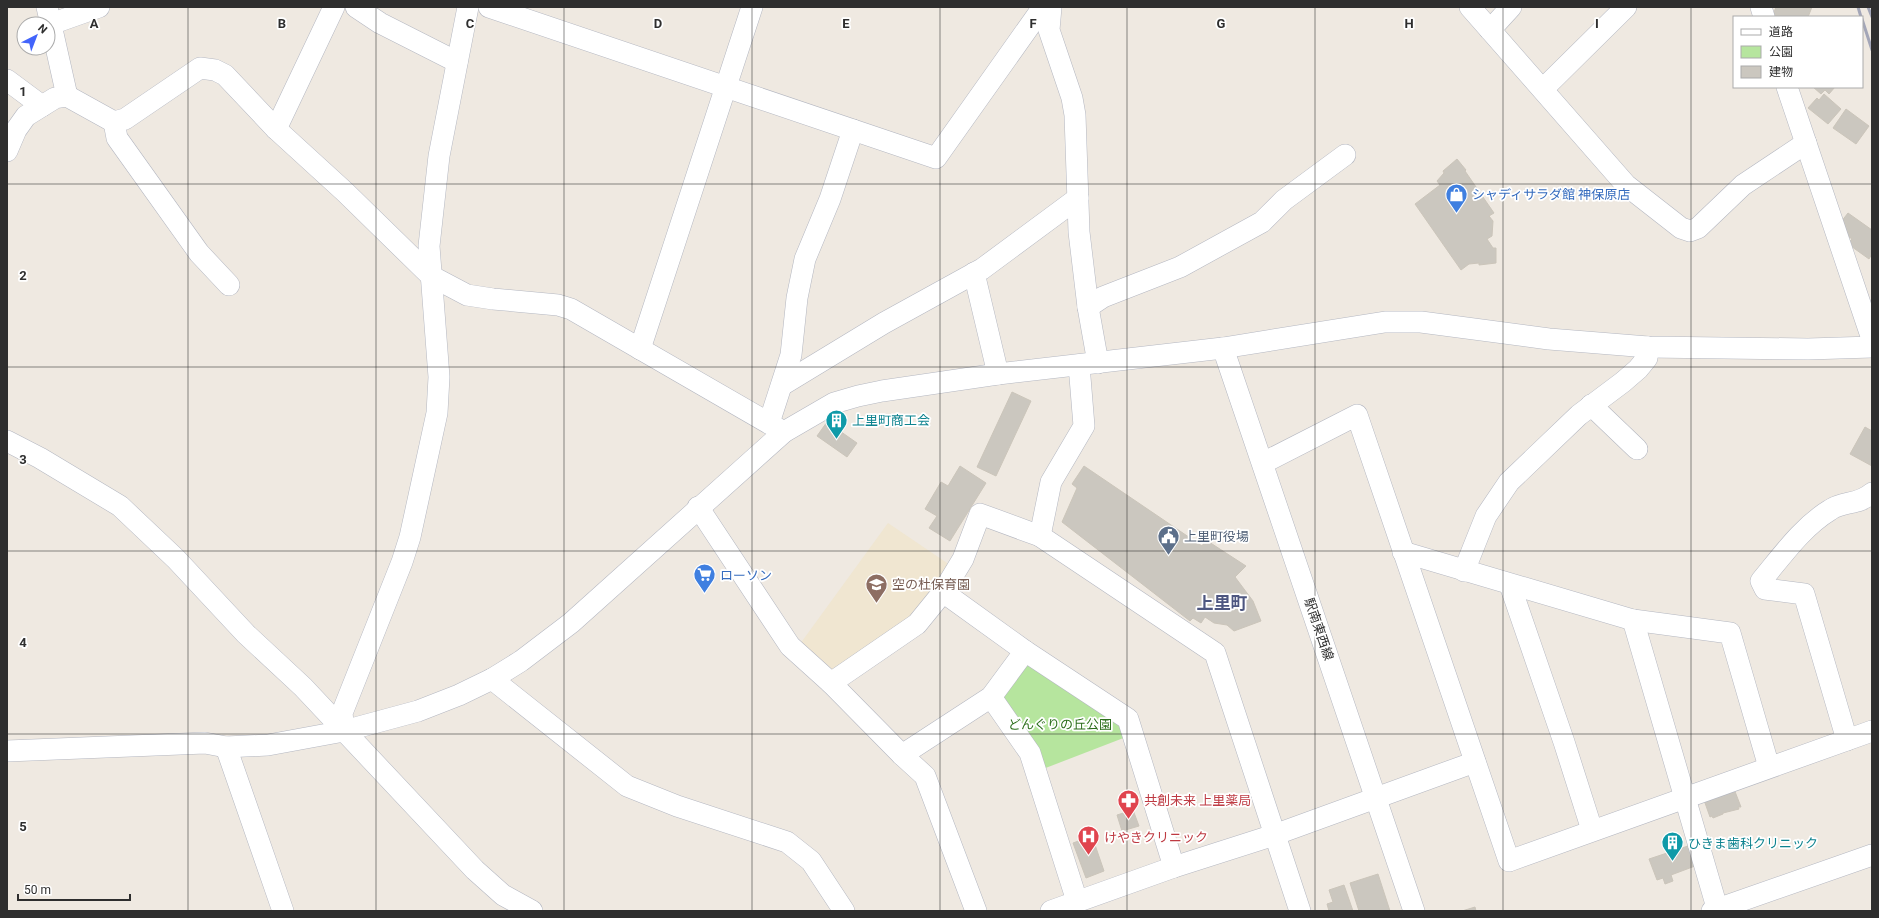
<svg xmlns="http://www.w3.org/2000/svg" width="1879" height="918" viewBox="0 0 1879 918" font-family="Roboto,'Noto Sans JP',sans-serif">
	<rect width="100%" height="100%" fill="#efe9e1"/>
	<!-- education -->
	<path fill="#f0e6d1" d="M888 523 950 565 916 617 835 672 800 644Z"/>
	<!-- green -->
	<path fill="#b6e59e" d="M1022 661 1121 724 1126 737 1043 769 998 696Z"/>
	<!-- building -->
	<g fill="#cbc7bf" stroke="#cbc5ba">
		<path d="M1776 7H1812L1808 17H1779L1773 15Z"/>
		<path d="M1813 87H1835L1829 94 1825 90 1821 94Z"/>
		<path d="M1824 94 1841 109 1828 124 1808 108 1817 98 1819 100Z"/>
		<path d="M1846 109 1869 126 1856 144 1833 128Z"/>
		<path d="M1457 159 1466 170 1465 171 1494 213 1489 216 1493 221 1492 236 1487 239 1493 248H1496V263L1479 265V263L1469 264 1461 270 1415 204 1440 185 1437 181 1444 173 1443 171Z"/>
		<path d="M1848 213 1872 230V254L1869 259 1848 244 1852 239 1845 234 1841 222Z"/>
		<path d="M1012 392 1031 401 996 476 977 467Z"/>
		<path d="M827 422 857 443 847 457 817 436Z"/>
		<path d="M1865 427 1872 431V466L1850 454Z"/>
		<path d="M960 466 986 483 950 541 929 528 937 516 925 509 941 482 948 486Z"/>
		<path d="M1084 466 1202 546 1206 540 1246 566 1235 577 1253 601 1261 621 1234 631 1227 625 1214 623 1205 617 1201 623 1193 618 1190 621 1062 522 1077 488 1072 484Z"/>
		<path d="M1734 789 1741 807H1738L1739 809 1723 813V814L1713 818 1712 816 1710 817 1704 800Z"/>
		<path d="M1133 810 1139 826 1122 831 1117 815Z"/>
		<path d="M1092 836 1104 871 1086 878 1073 843Z"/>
		<path d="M1688 846 1695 866 1671 875 1673 881 1665 884 1663 878 1657 880 1649 859Z"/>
		<path d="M1378 874 1390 911H1359L1350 883Z"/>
		<path d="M1344 885 1353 911H1329L1327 904 1333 902 1329 890Z"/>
		<path d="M1475 907 1476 911H1462Z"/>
	</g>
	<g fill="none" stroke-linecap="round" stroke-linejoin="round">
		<defs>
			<g id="minor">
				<path d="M47 7 67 96"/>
				<path d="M356 7 380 23 457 62"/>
				<path d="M489 7 936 158 1043 7"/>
				<path d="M1051 7 1049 30 1072 98 1075 115 1079 232 1088 307 1098 363"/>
				<path d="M1470 7 1626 185 1681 228 1690 231 1698 228 1743 185 1806 143"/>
				<path d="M1761 7 1764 17"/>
				<path d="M51 24 99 7"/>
				<path d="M1490 30 1511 7"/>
				<path d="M7 80 42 106"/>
				<path d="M1787 87 1872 339"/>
				<path d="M1543 89 1626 7"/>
				<path d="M114 122 117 138 199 253 229 285"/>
				<path d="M276 129 334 7"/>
				<path d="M7 151 16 130 26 116 55 98 67 96 114 122 125 119 200 68 215 70 225 75 276 129 345 192 431 276 467 295 493 299 558 305 571 309 784 432"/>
				<path d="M974 273 998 374"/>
				<path d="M1088 307 1103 297 1180 267 1262 222 1284 200 1345 155"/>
				<path d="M1223 348 1414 911"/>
				<path d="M640 349 752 7"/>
				<path d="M782 385 884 323 982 269 1078 198"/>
				<path d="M1591 405 1637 449"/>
				<path d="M769 423 791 355 797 298 805 259 830 199 853 130"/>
				<path d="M7 441 40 458 120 506 176 559 246 634 303 687 475 870 503 895 532 911"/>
				<path d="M1263 463 1357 415 1509 861 1872 731"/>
				<path d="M698 507 790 646 831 683 902 755 925 776 976 911"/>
				<path d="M1040 536 1051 482 1084 426 1079 365"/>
				<path d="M1403 552 1633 620 1730 633 1769 767"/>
				<path d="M1464 571 1486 516 1509 482 1579 415 1623 382 1638 369 1647 358 1648 347"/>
				<path d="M1510 585 1564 742 1592 830"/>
				<path d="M943 592 1025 651 1128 719 1174 867"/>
				<path d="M1633 620 1718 911"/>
				<path d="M492 679 627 786 677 806 787 842 811 861 844 911"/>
				<path d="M831 683 917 624 943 592 963 559 980 514 1040 536 1215 653 1300 911"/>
				<path d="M991 697 1030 753 1077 901"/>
				<path d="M344 731 342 713 402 562 410 537 437 413 439 377 429 246 439 156 468 7"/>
				<path d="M1847 740 1804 594 1765 589 1761 581C1782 556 1802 527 1830 510 1843 501 1859 505 1872 493"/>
				<path d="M226 747 283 911"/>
				<path d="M7 751 205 743 226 747 268 745 344 731 418 711 459 695 492 679 521 661 571 623 784 432 834 403 858 396 882 391 998 374 1223 348 1385 322H1421L1549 339 1648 347 1808 349 1872 347"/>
				<path d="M902 755 991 697 1025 651"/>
				<path d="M1051 911 1174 867 1274 835 1475 762"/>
				<path d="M1712 911 1872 855"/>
			</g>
		</defs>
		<!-- minor casing -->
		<use href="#minor" stroke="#b4b7c1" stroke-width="22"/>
		<!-- minor -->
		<use href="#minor" stroke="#fff" stroke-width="21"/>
		<!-- rail -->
		<g stroke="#a3a6b8" stroke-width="3">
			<path d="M1858 7 1861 17"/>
			<path d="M1868 7 1872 17"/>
			<path d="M1862 19 1872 50"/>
		</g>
	</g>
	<!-- grid -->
	<path fill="none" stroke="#2e2e2e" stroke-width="1" stroke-opacity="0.55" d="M188 7V911M376 7V911M564 7V911M752 7V911M940 7V911M1127 7V911M1315 7V911M1503 7V911M1691 7V911M7 184H1872M7 367H1872M7 551H1872M7 734H1872"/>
	<!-- icons -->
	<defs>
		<symbol id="shop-pin" viewBox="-11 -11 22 30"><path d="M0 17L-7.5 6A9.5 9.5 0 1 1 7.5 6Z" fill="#3f7fe0" stroke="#fff"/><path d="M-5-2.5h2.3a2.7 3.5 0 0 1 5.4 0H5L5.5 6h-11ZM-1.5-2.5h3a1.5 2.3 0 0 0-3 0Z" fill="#fff"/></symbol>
		<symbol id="building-pin" viewBox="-11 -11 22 30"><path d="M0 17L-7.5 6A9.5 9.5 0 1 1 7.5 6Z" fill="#0f9aa8" stroke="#fff"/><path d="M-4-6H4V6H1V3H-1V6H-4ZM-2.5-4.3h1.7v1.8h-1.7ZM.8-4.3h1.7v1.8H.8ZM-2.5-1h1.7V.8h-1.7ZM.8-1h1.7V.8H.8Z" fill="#fff"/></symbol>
		<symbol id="civic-pin" viewBox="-11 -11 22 30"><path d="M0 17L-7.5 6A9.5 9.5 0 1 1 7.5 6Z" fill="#5c6f8a" stroke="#fff"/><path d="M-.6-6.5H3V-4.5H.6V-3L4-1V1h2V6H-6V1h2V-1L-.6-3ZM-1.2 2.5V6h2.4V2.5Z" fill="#fff"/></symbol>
		<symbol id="supermarket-pin" viewBox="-11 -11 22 30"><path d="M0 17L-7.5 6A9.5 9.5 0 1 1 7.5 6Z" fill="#3f7fe0" stroke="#fff"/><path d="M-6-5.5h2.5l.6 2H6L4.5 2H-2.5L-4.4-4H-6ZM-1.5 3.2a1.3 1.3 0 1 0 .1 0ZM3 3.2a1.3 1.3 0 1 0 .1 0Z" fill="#fff"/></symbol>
		<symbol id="school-pin" viewBox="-11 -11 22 30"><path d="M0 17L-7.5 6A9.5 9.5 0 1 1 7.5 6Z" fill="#8d6e63" stroke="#fff"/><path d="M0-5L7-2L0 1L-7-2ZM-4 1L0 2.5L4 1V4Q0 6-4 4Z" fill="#fff"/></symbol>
		<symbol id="pharmacy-pin" viewBox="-11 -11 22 30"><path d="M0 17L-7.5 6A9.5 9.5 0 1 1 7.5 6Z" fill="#e0444e" stroke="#fff"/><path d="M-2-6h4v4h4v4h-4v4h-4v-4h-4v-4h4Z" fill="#fff"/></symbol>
		<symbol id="hospital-pin" viewBox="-11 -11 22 30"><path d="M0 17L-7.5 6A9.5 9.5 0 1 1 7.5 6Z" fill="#e0444e" stroke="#fff"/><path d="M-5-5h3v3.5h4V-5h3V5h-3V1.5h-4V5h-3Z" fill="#fff"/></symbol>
	</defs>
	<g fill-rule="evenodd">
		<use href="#shop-pin" x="1444" y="182" width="25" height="34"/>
		<use href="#building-pin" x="824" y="408" width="25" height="34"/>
		<use href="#civic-pin" x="1156" y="524" width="25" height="34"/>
		<use href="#supermarket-pin" x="692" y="562" width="25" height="34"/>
		<use href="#school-pin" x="864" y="572" width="25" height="34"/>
		<use href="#pharmacy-pin" x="1116" y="788" width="25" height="34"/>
		<use href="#hospital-pin" x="1076" y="824" width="25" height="34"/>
		<use href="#building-pin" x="1660" y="830" width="25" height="34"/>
	</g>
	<g text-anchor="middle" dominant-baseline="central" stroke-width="3.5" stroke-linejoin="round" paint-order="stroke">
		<!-- shop labels -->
		<g font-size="13" fill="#366cbe" stroke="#fff" text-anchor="start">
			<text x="1472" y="194">シャディサラダ館 神保原店</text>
			<text x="720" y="575">ローソン</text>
		</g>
		<!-- culture labels -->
		<g font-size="13" fill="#0d838f" stroke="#fff" text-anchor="start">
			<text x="852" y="420">上里町商工会</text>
			<text x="1688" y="843">ひきま歯科クリニック</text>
		</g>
		<!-- service labels -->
		<g font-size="13" fill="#4e5e75" stroke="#fff" text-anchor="start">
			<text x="1184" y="536">上里町役場</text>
		</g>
		<!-- education labels -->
		<g font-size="13" fill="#785e54" stroke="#fff" text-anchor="start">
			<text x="892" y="584">空の杜保育園</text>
		</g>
		<!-- street labels -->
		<g font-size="13" fill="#2e2e2e" stroke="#fff">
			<text transform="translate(1319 629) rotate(71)">駅南東西線</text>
		</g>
		<!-- park labels -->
		<g font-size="13" fill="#2c6e1b" stroke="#fff">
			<text x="1060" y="724">どんぐりの丘公園</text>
		</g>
		<!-- health labels -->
		<g font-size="13" fill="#be3a42" stroke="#fff" text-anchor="start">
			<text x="1144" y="800">共創未来 上里薬局</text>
			<text x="1104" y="837">けやきクリニック</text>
		</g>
		<!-- district labels -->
		<g font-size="17" font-weight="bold" fill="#4d5680" stroke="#fff">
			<text x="1222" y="603">上里町</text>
		</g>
	</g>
	<g font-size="13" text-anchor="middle" font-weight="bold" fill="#2e2e2e" stroke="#fff" stroke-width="3.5" stroke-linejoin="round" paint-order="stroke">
		<text x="94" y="28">A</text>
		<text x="282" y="28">B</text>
		<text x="470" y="28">C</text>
		<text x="658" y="28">D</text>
		<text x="846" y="28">E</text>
		<text x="1033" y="28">F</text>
		<text x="1221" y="28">G</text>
		<text x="1409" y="28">H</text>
		<text x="1597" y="28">I</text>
		<text x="23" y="96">1</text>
		<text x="23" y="280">2</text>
		<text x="23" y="464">3</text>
		<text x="23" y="647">4</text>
		<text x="23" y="831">5</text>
	</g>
	<!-- border -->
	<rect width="1879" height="918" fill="none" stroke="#2e2e2e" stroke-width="16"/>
	<!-- legend -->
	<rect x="1733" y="16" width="130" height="72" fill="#ffffff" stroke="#ababab"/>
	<rect x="1741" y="29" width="20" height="6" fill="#ffffff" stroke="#ababab"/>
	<text x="1769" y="36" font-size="12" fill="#2e2e2e">道路</text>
	<rect x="1741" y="46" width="20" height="12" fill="#b6e59e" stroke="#ababab"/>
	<text x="1769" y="56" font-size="12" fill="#2e2e2e">公園</text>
	<rect x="1741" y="66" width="20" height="12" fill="#cbc7bf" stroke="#ababab"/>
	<text x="1769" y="76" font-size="12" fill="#2e2e2e">建物</text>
	<!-- north arrow -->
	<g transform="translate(36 36) rotate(42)"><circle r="19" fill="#ffffff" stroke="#ababab"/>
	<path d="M0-3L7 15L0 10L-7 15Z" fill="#4264fb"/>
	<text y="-6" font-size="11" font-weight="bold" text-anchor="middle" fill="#2e2e2e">N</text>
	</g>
	<!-- scale -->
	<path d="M18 894v6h112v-6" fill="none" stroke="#2e2e2e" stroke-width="2"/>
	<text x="24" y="894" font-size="12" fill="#2e2e2e" stroke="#ffffff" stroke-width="3" paint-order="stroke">50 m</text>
</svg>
